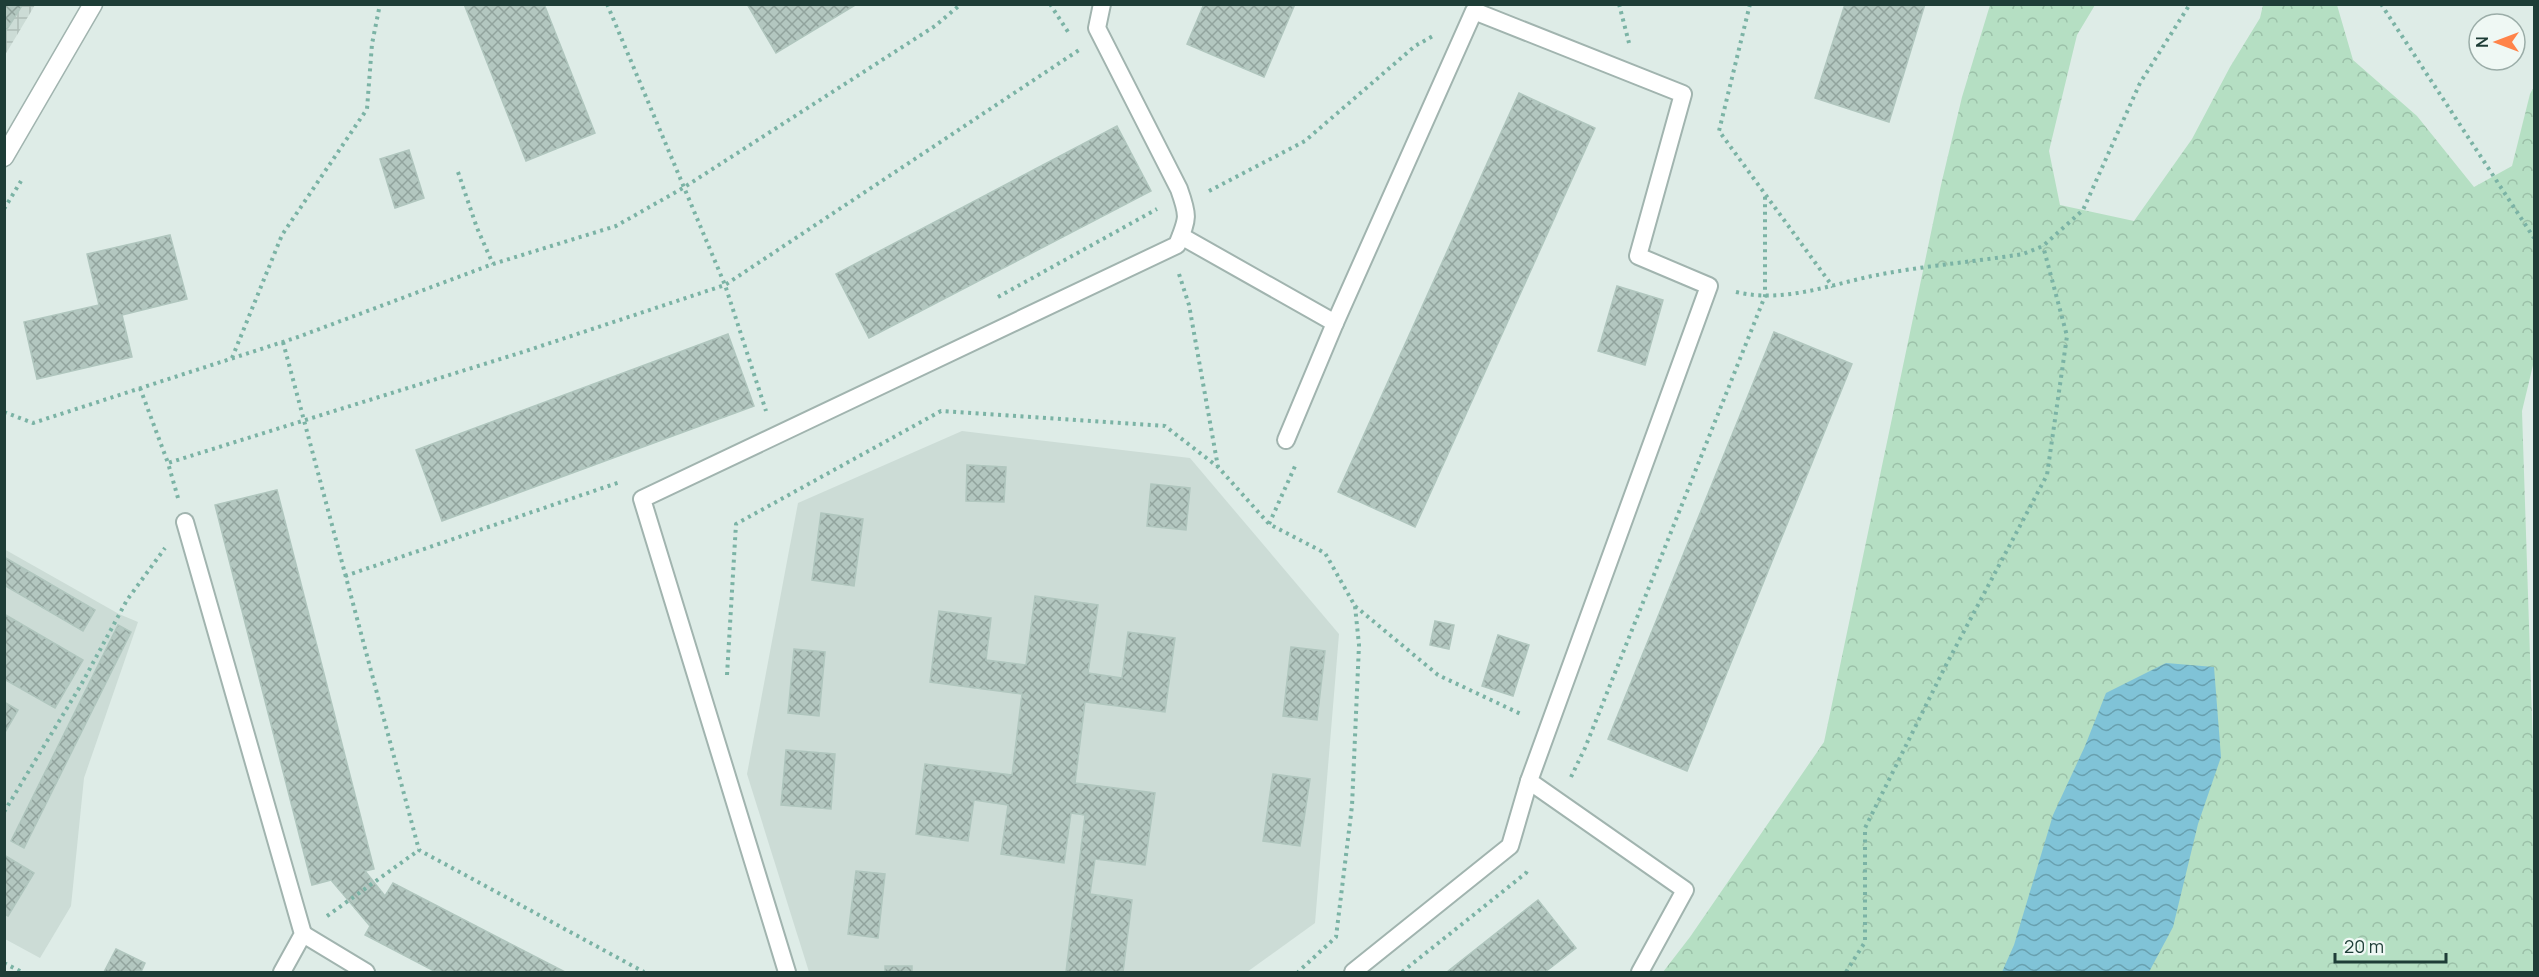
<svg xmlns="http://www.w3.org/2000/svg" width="2539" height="977" viewBox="0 0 2539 977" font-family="Manrope,sans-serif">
	<defs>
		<pattern id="industrial-grid" width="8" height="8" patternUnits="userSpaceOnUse" patternTransform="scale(1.5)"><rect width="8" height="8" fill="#ccdcd6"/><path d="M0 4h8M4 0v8" fill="none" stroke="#afbeb8"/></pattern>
		<pattern id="forest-crowns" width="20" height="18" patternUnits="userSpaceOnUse" patternTransform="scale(1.5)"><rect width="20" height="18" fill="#b5dfc3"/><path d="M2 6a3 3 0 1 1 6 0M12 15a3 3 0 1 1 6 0" fill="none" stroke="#9bc0a8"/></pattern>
		<pattern id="water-waves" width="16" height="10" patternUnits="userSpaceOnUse" patternTransform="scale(1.5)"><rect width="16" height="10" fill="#80c3d7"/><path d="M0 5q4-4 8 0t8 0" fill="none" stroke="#68a0af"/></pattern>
		<pattern id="building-cross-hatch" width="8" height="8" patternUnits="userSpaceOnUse" patternTransform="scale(1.5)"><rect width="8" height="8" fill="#b3c7c0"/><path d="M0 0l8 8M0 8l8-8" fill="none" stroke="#91a39d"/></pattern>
	</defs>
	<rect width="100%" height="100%" fill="#deece7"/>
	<!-- built -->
	<g fill="#ccdcd6">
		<path d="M962 431 1190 458 1339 634 1315 923 1247 972H809L747 774 798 503Z"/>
		<path d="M4 549 119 614 138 622 84 778 71 906 40 958 5 939Z"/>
	</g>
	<!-- industrial -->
	<path fill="url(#industrial-grid)" d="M5 5H35L5 55Z"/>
	<!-- forest -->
	<path fill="url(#forest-crowns)" d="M1990 5H2095L2077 35 2049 151 2060 205 2134 221 2192 139 2230 67 2260 18 2263 5H2337L2353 60 2417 116 2474 187 2512 166 2530 94 2534 87V361L2522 411 2534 778V972H1663L1690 937 1824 742 1941 185 1962 97Z"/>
	<!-- water -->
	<path fill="url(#water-waves)" d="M2166 663 2214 667 2221 757 2198 824 2173 927 2149 972H2002L2014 945 2053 815 2085 746 2106 693Z"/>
	<!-- building -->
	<g fill="url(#building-cross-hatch)" stroke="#b0c6be" stroke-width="1.5">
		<path d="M4 4H23L4 34Z"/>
		<path d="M464 4H544L595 133 526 161Z"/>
		<path d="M747 4H857L776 53Z"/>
		<path d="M1204 4H1295L1264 77 1187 44Z"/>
		<path d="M1845 4H1925L1889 122 1815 98Z"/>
		<path d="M1519 93 1595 128 1415 527 1338 492Z"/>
		<path d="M1117 126 1151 191 869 338 836 274Z"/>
		<path d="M409 150 424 198 395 208 380 159Z"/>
		<path d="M170 235 187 299 122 315 132 357 37 379 24 322 99 305 87 254Z"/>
		<path d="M1617 286 1663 300 1645 365 1598 351Z"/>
		<path d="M1774 332 1852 364 1687 771 1608 739Z"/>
		<path d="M728 334 754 406 442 521 416 450Z"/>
		<path d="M967 465 1006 467 1004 502 966 501Z"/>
		<path d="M1151 484 1190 488 1186 530 1147 526Z"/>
		<path d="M277 490 374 869 365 871 385 896 393 883 565 972H436L365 935 370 926 331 880 312 885 215 505Z"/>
		<path d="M821 513 863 519 854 586 812 580Z"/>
		<path d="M4 557 95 610 83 631 4 585Z"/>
		<path d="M1035 596 1098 605 1088 673 1122 678 1128 632 1175 638 1165 712 1085 702 1075 783 1155 793 1145 865 1095 859 1090 894 1132 900 1123 972H1066L1085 815 1071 813 1064 863 1001 854 1008 805 974 800 968 841 916 834 925 764 1012 775 1022 694 930 682 939 611 991 618 986 660 1026 665Z"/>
		<path d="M4 614 83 660 55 708 4 679Z"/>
		<path d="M1435 621 1454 625 1449 649 1430 645Z"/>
		<path d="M118 625 131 632 24 848 11 841Z"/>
		<path d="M1498 635 1529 645 1513 696 1482 686Z"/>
		<path d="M1291 647 1325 651 1317 720 1283 716Z"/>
		<path d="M794 649 825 652 819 716 788 713Z"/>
		<path d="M4 702 18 710 4 734Z"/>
		<path d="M786 750 835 754 831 809 781 805Z"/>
		<path d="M1273 774 1310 779 1300 846 1263 841Z"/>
		<path d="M4 855 34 873 8 916 4 914Z"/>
		<path d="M856 871 885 874 878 938 848 934Z"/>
		<path d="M1538 900 1576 948 1545 972H1447Z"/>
		<path d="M116 949 145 963 141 972H104Z"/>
		<rect x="885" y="966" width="27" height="6"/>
	</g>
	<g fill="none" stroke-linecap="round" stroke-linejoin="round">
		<defs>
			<g id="lane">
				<path d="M1181 236 1335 323 1474 11 1683 94 1638 256 1709 286 1529 781 1685 890 1640 972"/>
				<path d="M1286 440 1335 323"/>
				<path d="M185 522 303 934 282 972"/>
				<path d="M303 934 366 972"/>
				<path d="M787 972 642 499 1177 245C1188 218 1189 217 1179 189L1097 28 1102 4"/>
				<path d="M1353 972 1510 846 1529 781"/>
			</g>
			<path id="street" d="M4 157 93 4"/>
		</defs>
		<!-- lane casing -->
		<use href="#lane" stroke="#a1b4af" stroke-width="20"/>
		<!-- street casing -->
		<use href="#street" stroke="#a1b4af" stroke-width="21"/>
		<!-- path -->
		<g stroke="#7bb3a5" stroke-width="4" stroke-dasharray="3 4.5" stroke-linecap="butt">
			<path d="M607 4 725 285 766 411"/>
			<path d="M1050 4 1070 35"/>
			<path d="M1619 4 1629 43"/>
			<path d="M1750 4 1719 131 1833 287"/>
			<path d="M2381 4 2534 238"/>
			<path d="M458 172 477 228 493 264"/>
			<path d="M1209 191 1305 141 1415 46 1433 36"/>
			<path d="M4 209 21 181"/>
			<path d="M1179 274 1189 305 1218 467"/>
			<path d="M1736 292C1783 303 1826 286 1872 276 1921 266 1973 262 2023 254L2043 246 2083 210 2140 83 2190 4"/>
			<path d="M998 297 1157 209"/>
			<path d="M283 342 419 850 644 972"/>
			<path d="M232 358 282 235 367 109 372 44 380 4"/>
			<path d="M140 388 168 463"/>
			<path d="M4 412 33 423 298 337 493 264 616 226 683 188 935 26 961 4"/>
			<path d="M178 498 168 463 526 351 725 285 1079 50"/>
			<path d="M1269 524 1296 464"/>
			<path d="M345 576 620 482"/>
			<path d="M1355 606 1438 675 1523 715"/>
			<path d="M727 675 736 524 941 411 1165 426 1218 467 1269 524 1325 553 1355 606 1359 645 1352 806 1336 937 1298 972"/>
			<path d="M1571 777 1585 748 1765 296V195"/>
			<path d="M4 812 81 685 127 600 165 548"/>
			<path d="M327 916 419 850"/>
			<path d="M4 963 22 972"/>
			<path d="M1402 972 1526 873 1528 869"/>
			<path d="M1846 972 1865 942V828L1945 667 2047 475 2067 336 2043 246"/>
		</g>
		<!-- lane -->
		<use href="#lane" stroke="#fff" stroke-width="16"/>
		<!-- street -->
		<use href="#street" stroke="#fff" stroke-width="18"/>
	</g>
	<!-- border -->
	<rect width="2539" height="977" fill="none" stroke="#1e3d37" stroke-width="12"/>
	<!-- north arrow -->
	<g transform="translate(2497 42) rotate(270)"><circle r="28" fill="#eff8f4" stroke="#9bada8" stroke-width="1.5"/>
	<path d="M0-4.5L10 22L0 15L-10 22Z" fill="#ff8349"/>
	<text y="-9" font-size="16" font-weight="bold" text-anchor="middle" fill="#1e3d37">N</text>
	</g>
	<!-- scale -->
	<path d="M2335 953v9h111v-9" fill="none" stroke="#1e3d37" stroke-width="3"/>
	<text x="2344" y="953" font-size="18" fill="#1e3d37" stroke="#eff8f4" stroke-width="4.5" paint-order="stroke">20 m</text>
</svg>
